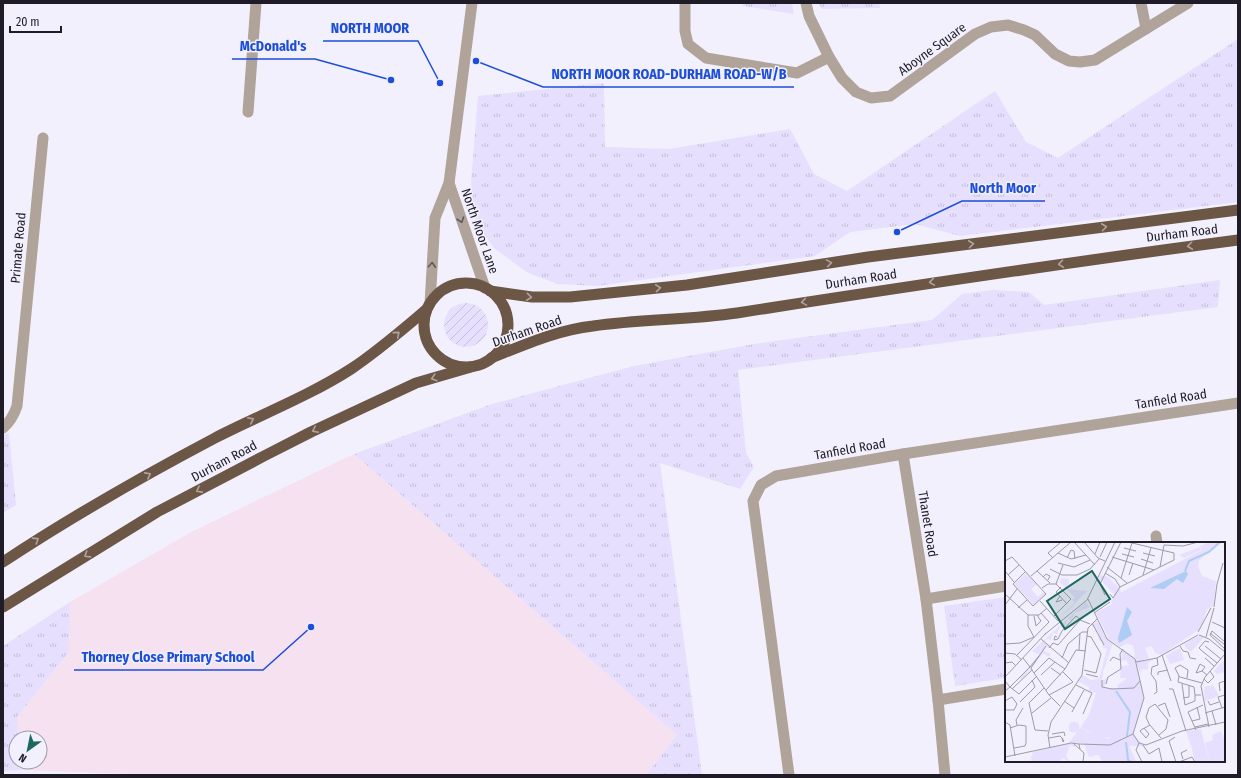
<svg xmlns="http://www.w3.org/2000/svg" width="1241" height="778" viewBox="0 0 1241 778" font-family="'Fira Sans Condensed',sans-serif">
	<defs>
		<pattern id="grass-tufts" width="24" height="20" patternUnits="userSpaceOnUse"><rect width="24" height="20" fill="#e6dffd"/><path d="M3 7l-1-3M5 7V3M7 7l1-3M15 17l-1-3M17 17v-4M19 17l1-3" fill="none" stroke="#c5bfd9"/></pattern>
		<pattern id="garden-furrows" width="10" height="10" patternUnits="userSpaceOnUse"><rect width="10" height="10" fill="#e6dffd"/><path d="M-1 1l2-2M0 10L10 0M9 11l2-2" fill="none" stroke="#c5bfd9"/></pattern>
	</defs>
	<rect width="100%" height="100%" fill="#f3f0fd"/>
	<!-- education -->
	<path fill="#f6e1f0" d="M354 454 677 735 646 775H153L22 770 21 762H40V738H19L17 717 69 652 70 602 191 532Z"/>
	<!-- grass -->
	<g fill="url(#grass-tufts)">
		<path d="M741 3H792L794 14 743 6Z"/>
		<path d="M818 3H879L880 8 822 9Z"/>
		<path d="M1238 39V202L960 236 915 224 850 232 815 256 597 286 558 284 528 273 494 248 481 230 474 212 471 182 478 96 604 83 605 147 669 149 790 129 814 174 847 191 995 91 1026 142 1058 158Z"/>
		<path d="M1220 280 1218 307 738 370 746 453 754 467 740 489 660 463 702 775H646L677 735 354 454 492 404 634 366 760 343 932 320 962 294 993 290 1029 292 1044 305Z"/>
		<path d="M9 433 16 505 3 513V435Z"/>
		<path d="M1006 597V678L955 686 944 606Z"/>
		<path d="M70 602 69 652 17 717 19 738H16V762H21L22 770 3 771V646Z"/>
	</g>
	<!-- garden -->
	<circle fill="url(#garden-furrows)" cx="466" cy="325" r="22"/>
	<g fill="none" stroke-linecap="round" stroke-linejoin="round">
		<!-- minor -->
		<g stroke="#afa39a" stroke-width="11">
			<path d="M685 3V31L688 44 706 58 797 73 829 57"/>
			<path d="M806 3 809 16 829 57 842 78 856 92 871 98 890 96 975 34 991 27 1008 25 1024 30 1035 35 1055 54 1069 61 1080 62 1095 60 1188 3"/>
			<path d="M1141 3 1146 29"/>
			<path d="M248 112 256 3"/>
			<path d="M3 428C10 422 14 415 17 406L43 138"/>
			<path d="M903 454 926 599 938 700 945 775"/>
			<path d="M1156 536 1157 543"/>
			<path d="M926 599 1006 586"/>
			<path d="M938 700 1006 689"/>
			<path d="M789 775 753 501 761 485 776 476 903 454 1238 403"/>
		</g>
		<!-- tertiary -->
		<g stroke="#afa39a" stroke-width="11">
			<path d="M449 183 485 288"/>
			<path d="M430 304 435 218 449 183 472 3"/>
		</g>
		<!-- trunk -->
		<g stroke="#6c5646" stroke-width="11">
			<circle cx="466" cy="325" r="42"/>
			<path d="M490 291 532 297H570L687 285 868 257 1238 210"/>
			<path d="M491 358C524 345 557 330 593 326 640 319 689 320 737 313 904 287 1070 262 1238 240"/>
			<path d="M3 562C71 517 143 476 215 438 260 415 309 396 351 369 378 351 402 330 427 309"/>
			<path d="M3 607 157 512 264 456 311 432 416 383 471 367"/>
		</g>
	</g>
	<!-- one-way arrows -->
	<defs><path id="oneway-chevron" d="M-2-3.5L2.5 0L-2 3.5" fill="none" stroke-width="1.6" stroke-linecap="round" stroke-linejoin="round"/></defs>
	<g stroke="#60595b">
		<use href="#oneway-chevron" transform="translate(461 220) rotate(71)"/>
		<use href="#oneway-chevron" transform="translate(432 265) rotate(-86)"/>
	</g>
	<g stroke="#b0a3a2">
		<use href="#oneway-chevron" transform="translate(1104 227) rotate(-7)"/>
		<use href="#oneway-chevron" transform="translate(971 244) rotate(-7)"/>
		<use href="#oneway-chevron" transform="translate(1190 246) rotate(173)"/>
		<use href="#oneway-chevron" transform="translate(829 263) rotate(-9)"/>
		<use href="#oneway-chevron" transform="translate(1061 264) rotate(172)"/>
		<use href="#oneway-chevron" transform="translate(932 282) rotate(171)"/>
		<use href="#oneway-chevron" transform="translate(658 288) rotate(-6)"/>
		<use href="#oneway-chevron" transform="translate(529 297) rotate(6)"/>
		<use href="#oneway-chevron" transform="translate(804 302) rotate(171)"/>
		<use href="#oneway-chevron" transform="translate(397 334) rotate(-40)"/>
		<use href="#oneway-chevron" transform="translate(434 378) rotate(163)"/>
		<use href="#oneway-chevron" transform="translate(251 420) rotate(-26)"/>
		<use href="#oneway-chevron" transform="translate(315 430) rotate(154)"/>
		<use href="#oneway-chevron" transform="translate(148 475) rotate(-28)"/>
		<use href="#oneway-chevron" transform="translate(199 490) rotate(152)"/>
		<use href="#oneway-chevron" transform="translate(36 540) rotate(-33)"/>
		<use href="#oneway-chevron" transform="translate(87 555) rotate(148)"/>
	</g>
	<g text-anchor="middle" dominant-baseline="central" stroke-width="3" stroke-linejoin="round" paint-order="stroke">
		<!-- street labels -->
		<g font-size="13" fill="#1f1c27" stroke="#f3f0fd">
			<text transform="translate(932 49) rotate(-36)">Aboyne Square</text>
			<text transform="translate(480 231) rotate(71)">North Moor Lane</text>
			<text transform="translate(1182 233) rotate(-7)">Durham Road</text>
			<text transform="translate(18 248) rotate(-85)">Primate Road</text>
			<text transform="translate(861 279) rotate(-9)">Durham Road</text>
			<text transform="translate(527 331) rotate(-19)">Durham Road</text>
			<text transform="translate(1171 399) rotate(-9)">Tanfield Road</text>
			<text transform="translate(850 449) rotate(-10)">Tanfield Road</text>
			<text transform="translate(224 461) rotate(-28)">Durham Road</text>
			<text transform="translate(928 524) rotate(81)">Thanet Road</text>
		</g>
	</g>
	<!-- overview -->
	<g transform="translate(1005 542)">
		<rect width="220" height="220" fill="#f3f0fd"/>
		<path d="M21 31 32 42 26 47 33 55 39 50 41 52 29 63 9 42ZM95 33 103 35 116 48 103 95 91 71 107 62 106 59 110 54 97 39 94 42 93 40ZM56 36 64 37 63 47 82 49 63 69 54 76 69 61 67 57 70 56 55 40ZM81 60 85 65 70 71 67 78 63 77 59 86 55 85 52 92 48 91 46 98 42 97 39 99 44 104 48 100 44 106 41 104 39 109 46 112 44 115 38 111 16 138 14 136 34 113 27 109ZM92 78 99 93 108 101 98 130 97 139 103 135 99 146H113L112 143 120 138 121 136H115L116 126 113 125 124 123 121 118 116 119 118 107 129 115 139 156 128 192 122 194 121 188 110 195 95 196 76 185 84 173 91 151 84 149V145L73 139 77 133 86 138 94 137 102 107 97 105 98 101 93 97 95 96 93 90H89L92 87 86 83ZM65 203 61 214 65 220 57 216 55 220H26L28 213Z" fill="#e6dffd"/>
		<path d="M149 117 143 121V128L138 127 135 130 131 120ZM121 187 122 194 128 192 139 204H124L131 220H113L97 212 84 215 79 201 83 190 103 197ZM62 202H70V205L64 203 29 213 24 220 28 210Z" fill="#e6dffd"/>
		<path d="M196 187 200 204 187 207 181 189Z" fill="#e6dffd"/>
		<path d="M175 106 179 118 165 122 161 113ZM208 143 214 154 200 159 199 145ZM76 185 83 190 79 201 105 203 125 194 130 200 124 204 131 220H97L93 212 84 215 79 201H64ZM200 204 205 220H190L187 207Z" fill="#e6dffd"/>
		<path d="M195 5 196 8 179 16 174 13ZM194 94 199 95 186 110 181 106 179 102ZM220 117V130L212 132 209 129ZM216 189 220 199V220H205L200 201 208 198 207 193Z" fill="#e6dffd"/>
		<path d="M206 0H217L194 18 193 25 197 34 211 39 209 63 202 68 196 86 157 113 150 111 147 104 140 106 144 116 131 120 128 103 121 102 115 105 103 96 113 52 197 8 195 4ZM63.5 185a5.5 5.5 0 1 1 11 0a5.5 5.5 0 1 1-11 0Z" fill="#e6dffd"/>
		<path d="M181 29 183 32 178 41 172 37 159 47 145 46ZM122 65 127 70 122 79 127 93 114 101 113 96Z" fill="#adcdf5"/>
		<path fill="none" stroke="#adcdf5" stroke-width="2" d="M180 29 184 19 204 10 215 0M111 149 125 170 122 194M121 200 123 218 126 220"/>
		<path fill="none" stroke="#9e9ba7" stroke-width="1" d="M69 0 90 23M79 0 93 16 100 19M159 3 178 4 193 0M119 6 131 9M53 11 66 17 81 13M138 11 150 14M90 12 95 0M117 12 129 15M95 15 102 0M107 15 149 28M48 16 43 11 56 0M62 16 66 8 69 9 70 17M136 17 148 21M0 19 7 15 41 52 28 64 8 42 20 30M53 21 69 25 85 18M102 25 122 41M155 25 159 3M45 27 57 33H72L85 27 94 17M0 29 9 40M32 29 45 41M100 31 110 37 115 45M3 33 14 23M124 33 128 21M138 33 146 6M26 34 66 0M38 35 41 32 45 34 43 38M116 36 127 1M51 42 58 23M56 45 51 50 62 62M37 46 43 42H51L66 57 49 74M0 52 23 73H34L42 66M105 52 108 56 115 45 169 18V11L123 0M100 53 95 42 116 0M55 54 51 60 57 58M83 57 102 97 130 117 139 156 128 192 134 201 141 203 177 189 220 180M35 59 53 79M0 63 12 47M209 65 212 42 218 21M13 66 22 58M89 71 105 60M29 74 31 84 36 79 32 73M207 80 220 86M87 81 99 103M193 90 206 66M205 91 220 103M39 93 82 58 110 0M194 93 204 97 220 110M52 95 50 94 49 98 53 97 57 89 71 74 76 78M201 95 209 66M36 97 64 121M220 100 207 89 205 93 220 107M0 102 15 101 29 95 23 84V73M175 104 178 109 183 110 185 116 191 117M200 104 216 117M44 106 48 101 53 103 75 78 85 82M74 108 75 91M196 108 212 121M196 108 194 106 200 99 204 100M0 111 10 112 17 118M12 113 44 80 36 71M157 113 166 139M18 116 25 125 34 114M57 116 63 102 77 90H83M200 116 209 124M105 119 108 115 115 118M131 120 152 116 193 93M0 121 7 120 11 124M46 126 56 133M27 128 44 153 55 164M27 128 26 126 41 104M79 128 91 131 96 112 86 95 82 94M197 129 200 125 195 122 191 131 197 129 202 133M29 131 44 116 60 127M81 132 93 135M36 133 50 120M153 133V130L163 128M174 134 173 140 189 145 190 153M0 135 41 91M182 136 183 128 175 123 170 126 174 134 175 135 197 141M199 137 203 141 209 135 205 129M97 138V145L107 147 129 146 135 139M0 139 5 145 25 125M101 142 103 135 116 127 115 112 118 107M177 142 180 163 190 159V153H196M71 143 87 151 78 172M39 146 24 161 30 188 43 189M7 147 27 128M164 147H168L181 189M41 148 60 127 71 108 81 109M0 149 5 145 14 152 32 134M215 149 214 141 220 139M149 152 152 150 151 139 146 132 147 125 153 123 152 116M44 153 68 140 58 130M178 156 184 155V143M0 159 7 155 12 162 9 168H0M59 159 69 166M203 159 205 163 214 160M15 160 30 145 27 138M153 164 160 161 165 175M217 166 213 155 220 153M207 169 211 183M67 170 79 148M27 171 46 156M200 171 220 165M187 179 195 177 192 165M0 180 5 183 10 214M12 183 11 178 18 166M190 185 203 182M204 185 196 144 200 135 220 112M5 186 14 183 21 184V201M139 186 144 192 141 196 135 189 136 188 145 183M191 188 183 170 198 163M47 192 59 190 60 194M154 193 161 187 163 178 150 162 144 166 141 175 144 182 156 196M170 195 164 199 171 220M44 196 55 194 57 196 59 199 58 200 57 196M68 201 79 211 78 220M134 201 131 208 137 220M74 202 105 203 128 192M138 203 144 212 154 206 157 220M9 206 20 204 21 201M45 206 43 193 46 180 77 133 83 86 92 77M0 215 66 201 74 202 75 207M178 217 176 211 182 208M174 220 187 215 190 220"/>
		<path fill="#1d6860" fill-opacity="0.15" stroke="#1d6860" stroke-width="2" d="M87 29 105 57 60 87 42 59Z"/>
		<rect width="220" height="220" fill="none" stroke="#1f1c27" stroke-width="2"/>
	</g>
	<!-- callouts -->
	<path fill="none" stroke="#1d4ed8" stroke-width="1.5" d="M440 83L418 41H323M391 80L315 59H232M476 61L543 87H794M897 232L962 201H1045M311 627L263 670H74"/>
	<g fill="#1d4ed8" stroke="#f3f0fd" stroke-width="1.5">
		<circle cx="440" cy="83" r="4"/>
		<circle cx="391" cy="80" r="4"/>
		<circle cx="476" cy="61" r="4"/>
		<circle cx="897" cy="232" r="4"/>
		<circle cx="311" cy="627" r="4"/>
	</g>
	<g font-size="14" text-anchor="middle" font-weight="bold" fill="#1d4ed8" stroke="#f3f0fd" stroke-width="3" stroke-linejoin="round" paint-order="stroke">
		<text x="370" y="33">NORTH MOOR</text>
		<text x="273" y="51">McDonald's</text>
		<text x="669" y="79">NORTH MOOR ROAD-DURHAM ROAD-W/B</text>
		<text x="1003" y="193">North Moor</text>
		<text x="168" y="662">Thorney Close Primary School</text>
	</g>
	<!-- border -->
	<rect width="1241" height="778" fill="none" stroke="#1f1c27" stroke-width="8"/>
	<!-- north arrow -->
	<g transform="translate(28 750) rotate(213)"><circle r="19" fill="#f3f0fd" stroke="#9e9ba7"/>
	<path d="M0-3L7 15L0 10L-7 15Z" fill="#1d6860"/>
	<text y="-6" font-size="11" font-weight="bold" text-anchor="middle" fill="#1f1c27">N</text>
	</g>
	<!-- scale -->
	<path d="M10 26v6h51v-6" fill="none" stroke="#1f1c27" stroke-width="2"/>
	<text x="16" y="26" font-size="12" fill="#1f1c27" stroke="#f3f0fd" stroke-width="3" paint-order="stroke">20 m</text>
</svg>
